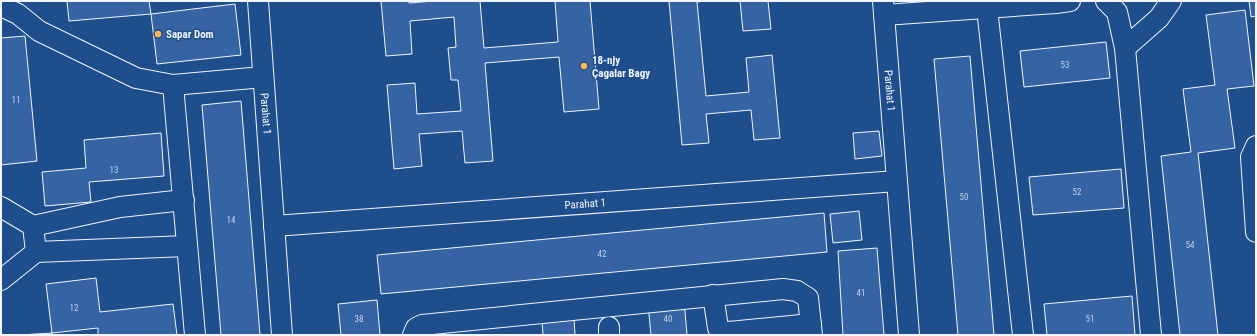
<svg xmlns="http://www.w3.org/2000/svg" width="1257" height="336" viewBox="0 0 1257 336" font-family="'Roboto Condensed',sans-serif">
	<rect width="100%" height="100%" fill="#1f4e8c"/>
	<!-- building -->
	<g fill="#3563a3" stroke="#f2f6ff">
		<path d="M67 1H149L151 14 69 21Z"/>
		<path d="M381 1H409V3L434 1H480L484 48 558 42 555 1H590L599 109 564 112 559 57 485 63 493 161 465 163 462 131 419 134 422 166 394 169 387 85 415 83 417 114 461 111 458 80H451L448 48 456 47 454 17 410 21 412 54 386 56Z"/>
		<path d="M669 1H705L697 2 706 96 749 92 746 58 772 55 780 138 754 140 751 110 706 114 709 143 682 145Z"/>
		<path d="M740 1H768L771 29 743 31Z"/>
		<path d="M1249 1H1256V16L1251 17Z"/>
		<path d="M235 4 241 55 157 64 151 14Z"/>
		<path d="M1245 10 1254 86 1227 89 1235 148 1198 153 1218 335H1180L1161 156 1191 152 1183 89 1215 85 1206 15Z"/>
		<path d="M25 36 37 161 1 165V38Z"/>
		<path d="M1106 42 1110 78 1024 87 1020 51Z"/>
		<path d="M970 56 994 335H958L934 59Z"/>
		<path d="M241 101 260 335H221L202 105Z"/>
		<path d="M879 131 882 156 855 159 853 133Z"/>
		<path d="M161 133 164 176 89 182 91 202 45 206 42 172 86 168 84 140Z"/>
		<path d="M1121 169 1124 208 1033 215 1029 177Z"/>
		<path d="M859 211 862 240 833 243 830 214Z"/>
		<path d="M824 213 827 252 381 294 377 255Z"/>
		<path d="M877 248 884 335H843L838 251Z"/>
		<path d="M96 278 100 312 173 304 177 335H98V328L52 333 46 284Z"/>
		<path d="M1132 296 1135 335H1047L1044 304Z"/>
		<path d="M377 300 380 335H341L338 304Z"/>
		<path d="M684 300 687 335H651L648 304Z"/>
		<path d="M574 317 575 335H543L542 320Z"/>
		<path d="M52 333V335H20Z"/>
	</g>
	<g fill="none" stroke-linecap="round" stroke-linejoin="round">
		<defs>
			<g id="minor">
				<path id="s1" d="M258 1 282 335"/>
				<path id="s2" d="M883 1 909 335"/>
				<path d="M1106 1 1117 12 1125 48 1151 335"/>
				<path d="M1 6 18 14 39 31 136 78 173 85 263 77"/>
				<path d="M987 8 1023 335"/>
				<path d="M884 15 1056 3 1070 1"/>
				<path d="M1125 48 1159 18 1171 1"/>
				<path d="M173 85 195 335"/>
				<path d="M1256 146 1251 157 1256 232"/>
				<path d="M1 207 33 226 36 252 1 280"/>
				<path d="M33 226 120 207 184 200"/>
				<path id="s3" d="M274 226 897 181"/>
				<path d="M36 252 187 246"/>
				<path d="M713 295 718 328 722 331 729 332 811 324"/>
				<path d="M609 327V335"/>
				<path d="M413 335 416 328 422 325 783 289 797 291 808 298 812 335"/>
			</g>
		</defs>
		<!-- minor casing -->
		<use href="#minor" stroke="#f2f6ff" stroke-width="22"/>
		<!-- minor -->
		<use href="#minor" stroke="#1f4e8c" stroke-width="20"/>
	</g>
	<!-- markers -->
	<g fill="#ffb74d" stroke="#1f4e8c" stroke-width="1.5">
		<circle cx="158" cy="34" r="4"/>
		<circle cx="584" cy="66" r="4"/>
	</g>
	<g text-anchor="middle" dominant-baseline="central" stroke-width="3" stroke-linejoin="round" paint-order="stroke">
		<!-- number labels -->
		<g font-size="9" fill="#c3d1e8">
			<text x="1065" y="65">53</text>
			<text x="16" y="100">11</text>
			<text x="114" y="170">13</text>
			<text x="1077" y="192">52</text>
			<text x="964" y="197">50</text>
			<text x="231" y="220">14</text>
			<text x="1190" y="245">54</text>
			<text x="602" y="254">42</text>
			<text x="861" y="293">41</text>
			<text x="74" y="308">12</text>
			<text x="359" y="319">38</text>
			<text x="668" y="319">40</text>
			<text x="1090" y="319">51</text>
		</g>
		<!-- poi labels -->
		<g font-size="11" font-weight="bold" fill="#f2f6ff" stroke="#1f4e8c" text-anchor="start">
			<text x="166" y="34">Sapar Dom</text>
			<text x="592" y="60">18-njy<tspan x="592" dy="13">Çagalar Bagy</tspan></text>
		</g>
		<!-- street labels -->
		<g font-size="11" fill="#f2f6ff" stroke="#1f4e8c">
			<text stroke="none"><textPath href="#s2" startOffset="90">Parahat 1</textPath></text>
			<text stroke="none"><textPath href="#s1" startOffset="113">Parahat 1</textPath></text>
			<text stroke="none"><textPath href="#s3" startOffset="312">Parahat 1</textPath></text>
		</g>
	</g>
	<!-- border -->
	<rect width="1257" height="336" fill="none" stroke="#f2f6ff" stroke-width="4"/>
</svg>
